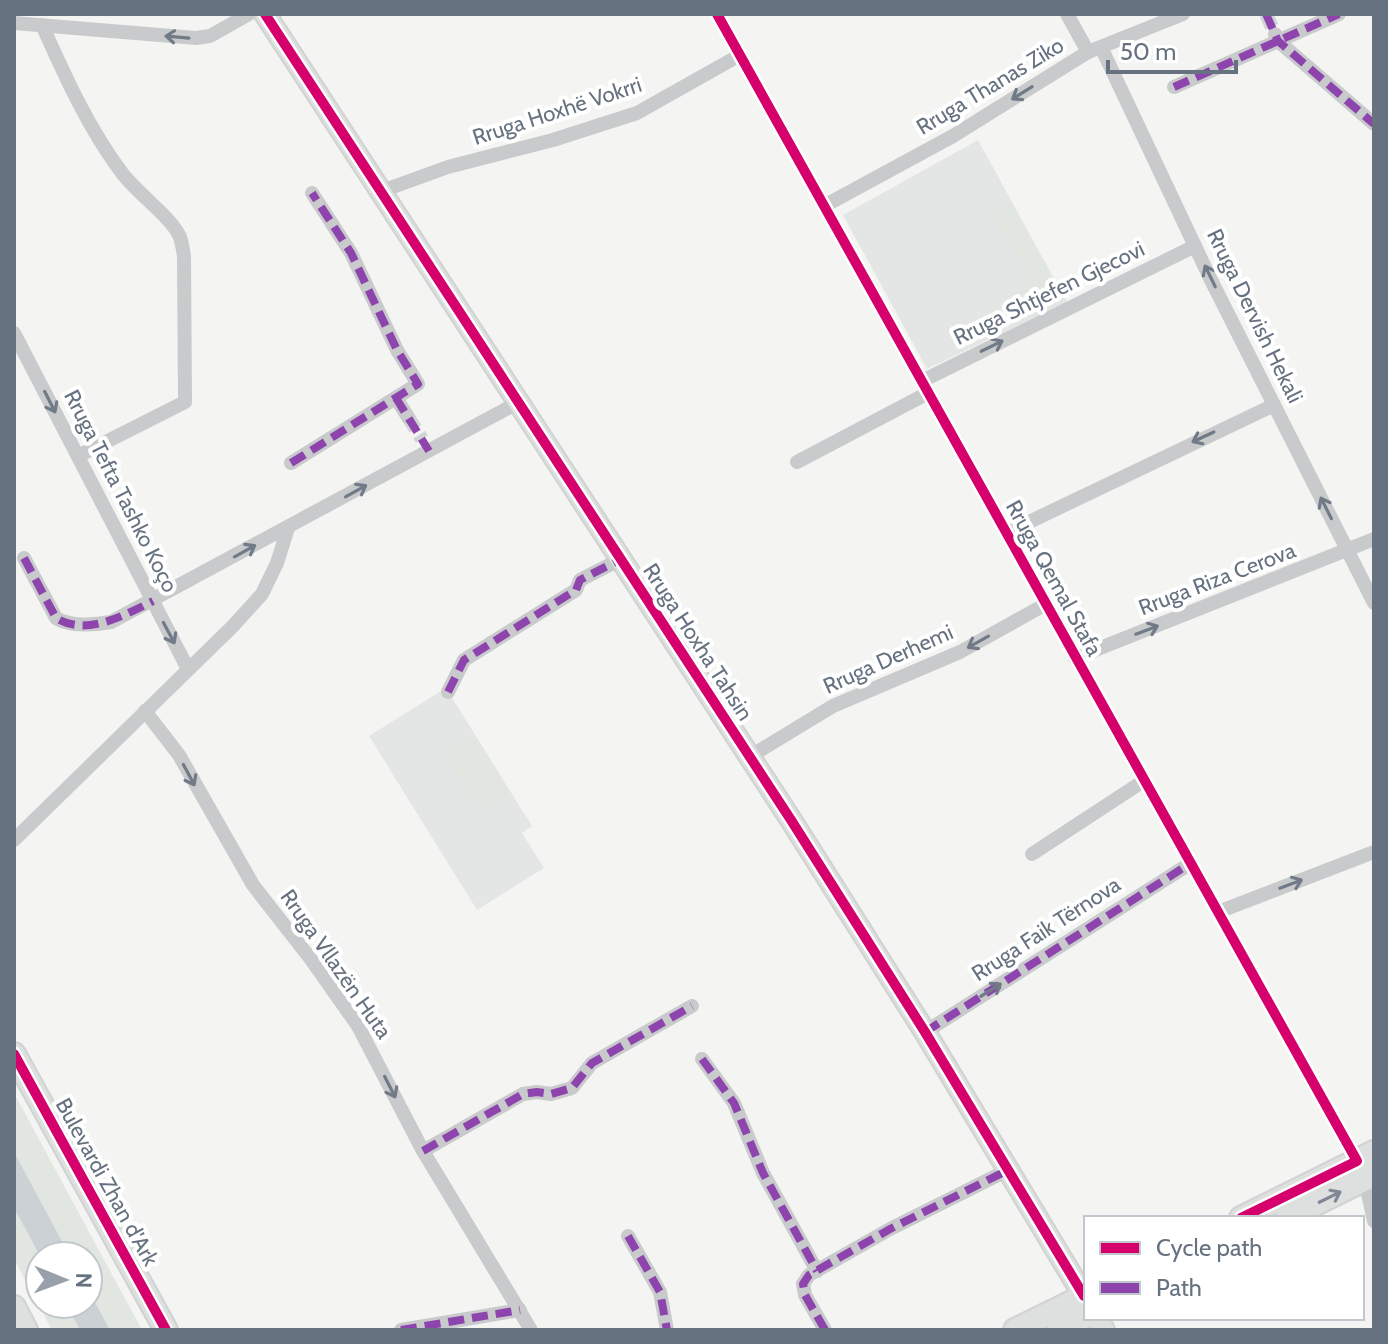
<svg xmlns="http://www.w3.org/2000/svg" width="1388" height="1344" viewBox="0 0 1388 1344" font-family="Cabin,sans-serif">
	<rect width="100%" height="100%" fill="#f4f4f3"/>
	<!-- built -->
	<g fill="#e4e6e6">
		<path d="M978 140 1067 302 927 369 843 215Z"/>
		<path d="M446 688 532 826 522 833 544 868 477 910 369 736Z"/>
	</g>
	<!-- green -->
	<g fill="#e2e6e1">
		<path d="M1010 202 1065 302 1019 324 1006 299 1032 284 992 212Z"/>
		<path d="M473 737 509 795 480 813 444 755Z"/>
		<path d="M14 1093 142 1330H110L88 1289V1256H70L14 1152Z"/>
		<path d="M14 1208 40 1256V1304H66L80 1330H52L14 1259Z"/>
	</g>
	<!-- water -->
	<g fill="#cbd1d5">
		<path d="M14 1152 70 1256H40L14 1208Z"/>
		<path d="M88 1289 110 1330H80L66 1304H88Z"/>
	</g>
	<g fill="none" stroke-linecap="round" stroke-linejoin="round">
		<!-- minor-tunnel -->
		<g stroke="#d1d4d6" stroke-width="14" stroke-dasharray="14 7" stroke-linecap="butt">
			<path d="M1266 14 1275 34"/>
			<path d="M408 417 422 439"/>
		</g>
		<defs>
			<g id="secondary">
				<path d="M265 14 791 820 925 1032 1084 1296"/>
				<path d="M1097 1318 1104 1330"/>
			</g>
			<g id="primary">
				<path d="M14 1054 166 1330"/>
				<path d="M1241 1218 1374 1152"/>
				<path d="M1287 1218 1374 1175"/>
				<path d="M14 1307 26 1330"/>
				<path d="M1015 1330 1086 1295"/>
				<path d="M1059 1330 1086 1316"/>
			</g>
		</defs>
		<!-- secondary casing -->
		<use href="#secondary" stroke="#d1d2d2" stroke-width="24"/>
		<!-- primary casing -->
		<use href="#primary" stroke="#d1d2d3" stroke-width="26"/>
		<!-- minor -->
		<g stroke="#c9cacb" stroke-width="14">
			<path d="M717 14 1357 1161"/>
			<path d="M1067 14 1088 52"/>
			<path d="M14 23 196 38 210 36 249 14"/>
			<path d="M42 25C65 76 88 128 122 173 136 192 172 218 180 237 182 243 183 250 184 256L185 402 78 456"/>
			<path d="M1275 34 1278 41 1374 124"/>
			<path d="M1101 47 1211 280 1374 603"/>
			<path d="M1174 87 1339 14"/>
			<path d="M379 192 448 167 553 140 637 113 740 55"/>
			<path d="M824 206 953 136 1088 52 1183 14"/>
			<path d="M14 333 188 669"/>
			<path d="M922 381 1195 246"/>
			<path d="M396 398 408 417"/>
			<path d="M797 462 928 393"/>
			<path d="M291 463 418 384 397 350 351 253 312 193"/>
			<path d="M1006 533 1274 405"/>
			<path d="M24 558 56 618C70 627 95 625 111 622L519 402"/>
			<path d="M1075 658 1374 539"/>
			<path d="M448 692 464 660 576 590 580 580 621 559"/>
			<path d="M145 711 179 755 253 885 310 958 358 1026 423 1151 531 1330"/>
			<path d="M749 757 833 706 960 652 1046 604"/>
			<path d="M14 840 233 626 262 594 277 563 288 528"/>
			<path d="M1032 854 1145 780"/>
			<path d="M1218 912 1374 852"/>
			<path d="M925 1032 1191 863"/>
			<path d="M702 1059 734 1103 763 1173 817 1271"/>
			<path d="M423 1151 523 1094 537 1092 551 1094 572 1088 592 1063 692 1006"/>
			<path d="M1365 1180 1374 1221"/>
			<path d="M628 1236 660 1292 667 1330"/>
			<path d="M401 1330 520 1310"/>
			<path d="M825 1330 805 1295 803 1284 809 1275 890 1229 1008 1170"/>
		</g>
		<!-- secondary -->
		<use href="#secondary" stroke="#dedfdf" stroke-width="20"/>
		<!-- primary -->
		<use href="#primary" stroke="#dedfdf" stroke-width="22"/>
		<!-- quiet -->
		<g stroke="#8e44ad" stroke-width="8" stroke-dasharray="16 8" stroke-linecap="butt">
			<path d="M1266 14 1278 41 1374 124"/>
			<path d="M1174 87 1339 14"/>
			<path d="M396 398 429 451"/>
			<path d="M291 463 418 384 397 350 351 253 312 193"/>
			<path d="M24 558 56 618C86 637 125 615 153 601"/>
			<path d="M448 692 464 660 576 590 580 580 621 559"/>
			<path d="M925 1032 1191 863"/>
			<path d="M702 1059 734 1103 763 1173 817 1271"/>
			<path d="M423 1151 523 1094 537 1092 551 1094 572 1088 592 1063 692 1006"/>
			<path d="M628 1236 660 1292 667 1330"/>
			<path d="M401 1330 520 1310"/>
			<path d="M825 1330 805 1295 803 1284 809 1275 890 1229 1008 1170"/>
		</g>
		<defs>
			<g id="cycleway">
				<path d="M265 14 791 820 925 1032 1084 1296"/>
				<path d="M717 14 1357 1161 1241 1218"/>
				<path d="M14 1054 166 1330"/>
			</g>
		</defs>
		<!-- cycleway casing -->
		<use href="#cycleway" stroke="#fff" stroke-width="15"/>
		<!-- cycleway -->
		<use href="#cycleway" stroke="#d6006c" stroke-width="10"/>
	</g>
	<!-- one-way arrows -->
	<defs><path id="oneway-shaft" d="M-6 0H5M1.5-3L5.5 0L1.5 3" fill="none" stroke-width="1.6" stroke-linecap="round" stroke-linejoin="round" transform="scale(2)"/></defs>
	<g stroke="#717b88">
		<use href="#oneway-shaft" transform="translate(177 37) rotate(-175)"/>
		<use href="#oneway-shaft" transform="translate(1022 93) rotate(148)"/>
		<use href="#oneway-shaft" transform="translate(1210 276) rotate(-116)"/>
		<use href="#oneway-shaft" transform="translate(992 346) rotate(-26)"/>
		<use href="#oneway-shaft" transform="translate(50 402) rotate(63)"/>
		<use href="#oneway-shaft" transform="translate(1203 437) rotate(155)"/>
		<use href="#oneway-shaft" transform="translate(356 491) rotate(-29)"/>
		<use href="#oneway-shaft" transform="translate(1326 508) rotate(-117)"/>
		<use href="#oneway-shaft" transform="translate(245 551) rotate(-29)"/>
		<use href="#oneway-shaft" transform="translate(1147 630) rotate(-21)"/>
		<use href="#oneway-shaft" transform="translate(169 633) rotate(62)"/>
		<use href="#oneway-shaft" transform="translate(978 642) rotate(151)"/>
		<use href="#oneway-shaft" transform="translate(189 775) rotate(62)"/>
		<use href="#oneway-shaft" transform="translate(1291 884) rotate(-21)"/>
		<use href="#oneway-shaft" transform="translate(991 990) rotate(-32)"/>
		<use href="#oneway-shaft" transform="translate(390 1087) rotate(63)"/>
	</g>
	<use stroke="#7f8894" href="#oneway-shaft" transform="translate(1330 1197) rotate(-26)"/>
	<g text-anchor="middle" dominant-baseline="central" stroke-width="8" stroke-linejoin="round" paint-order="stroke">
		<!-- street labels -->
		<g font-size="22" fill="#677281" stroke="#fff">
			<text transform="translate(990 86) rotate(-31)">Rruga Thanas Ziko</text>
			<text transform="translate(557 111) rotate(-18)">Rruga Hoxhë Vokrri</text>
			<text transform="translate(1049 293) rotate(-26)">Rruga Shtjefen Gjecovi</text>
			<text transform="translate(1255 316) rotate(64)">Rruga Dervish Hekali</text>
			<text transform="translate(121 491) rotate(63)">Rruga Tefta Tashko Koço</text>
			<text transform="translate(1054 578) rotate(61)">Rruga Qemal Stafa</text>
			<text transform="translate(1217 579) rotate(-21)">Rruga Riza Cerova</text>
			<text transform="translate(698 642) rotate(57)">Rruga Hoxha Tahsin</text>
			<text transform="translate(888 659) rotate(-24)">Rruga Derhemi</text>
			<text transform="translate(1046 929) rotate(-33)">Rruga Faik Tërnova</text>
			<text transform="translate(336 964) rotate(55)">Rruga Vllazën Huta</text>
			<text transform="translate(107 1182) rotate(61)">Bulevardi Zhan d'Ark</text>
		</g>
	</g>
	<!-- border -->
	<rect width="1388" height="1344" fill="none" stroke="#677281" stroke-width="32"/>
	<!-- legend -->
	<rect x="1084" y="1216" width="280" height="104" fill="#ffffff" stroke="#c2c7cd" stroke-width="2"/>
	<rect x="1100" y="1242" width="40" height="12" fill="#d6006c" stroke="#c2c7cd" stroke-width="2"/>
	<text x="1156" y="1256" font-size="24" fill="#677281">Cycle path</text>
	<rect x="1100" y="1282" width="40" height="12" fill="#8e44ad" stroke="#c2c7cd" stroke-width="2"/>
	<text x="1156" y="1296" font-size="24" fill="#677281">Path</text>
	<!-- north arrow -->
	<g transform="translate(64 1280) rotate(91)"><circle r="38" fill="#ffffff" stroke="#c2c7cd" stroke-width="2"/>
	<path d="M0-6L14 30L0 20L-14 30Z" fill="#98a0a9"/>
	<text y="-12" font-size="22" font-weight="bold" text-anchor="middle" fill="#677281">N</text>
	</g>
	<!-- scale -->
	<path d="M1108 60v12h128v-12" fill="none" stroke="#677281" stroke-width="4"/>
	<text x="1120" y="60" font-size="24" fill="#677281" stroke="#ffffff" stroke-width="6" paint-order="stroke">50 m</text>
</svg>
